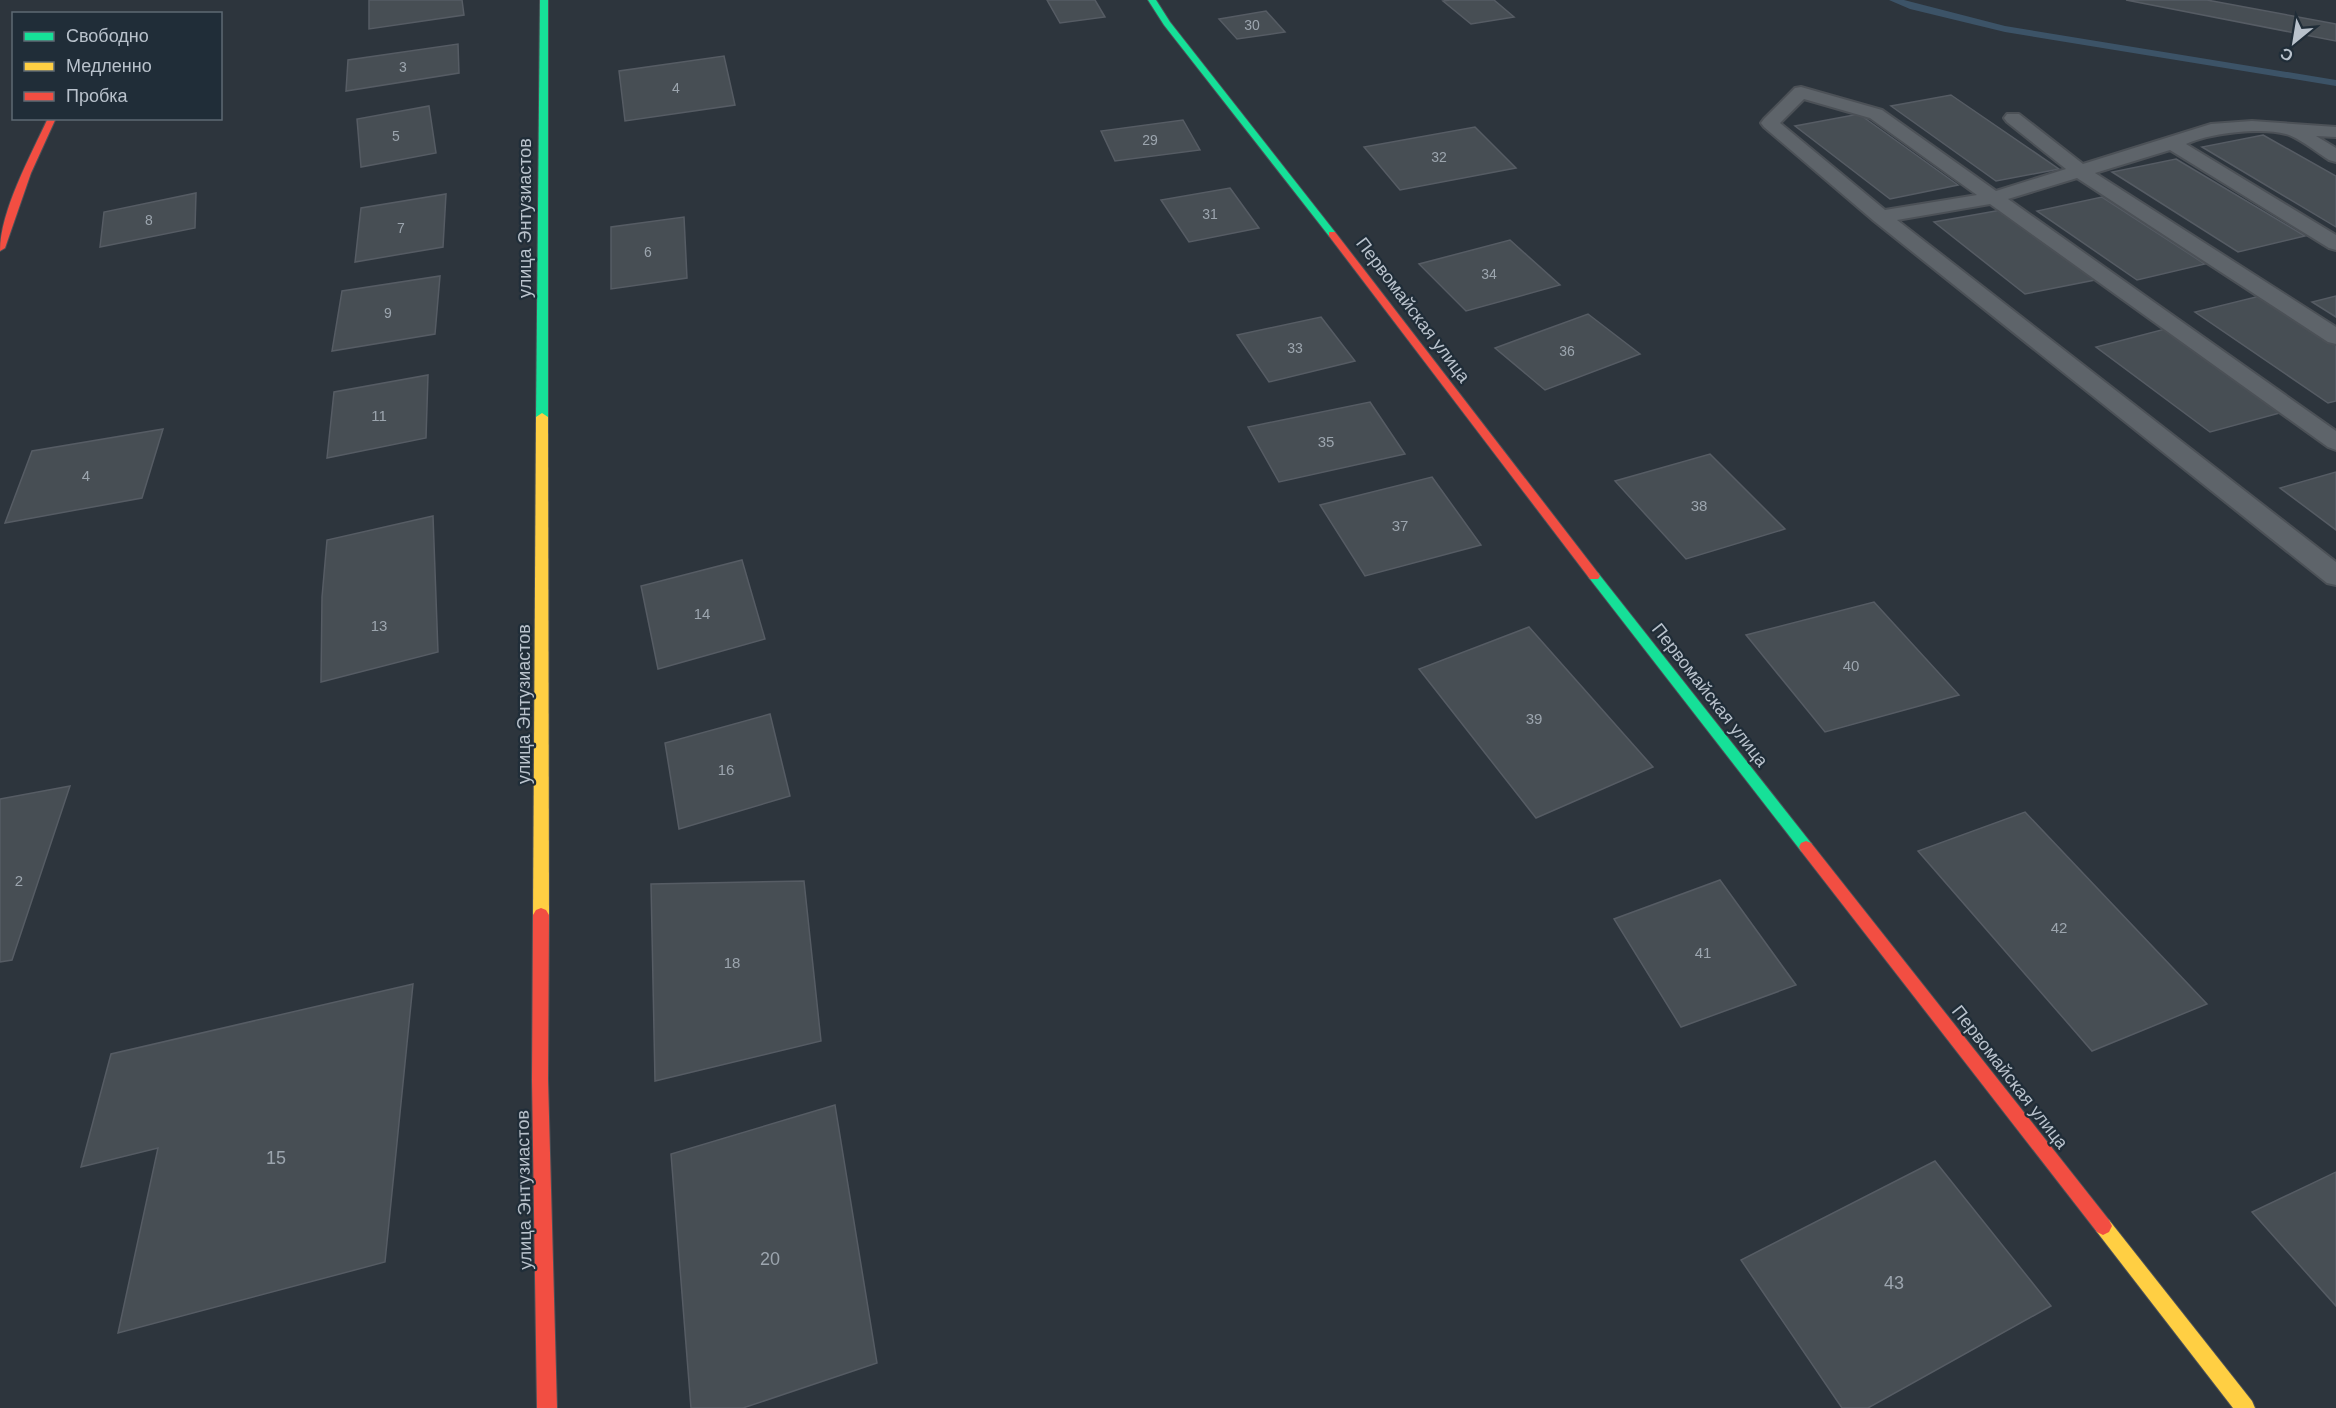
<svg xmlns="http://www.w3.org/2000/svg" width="2336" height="1408" viewBox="0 0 2336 1408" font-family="Helvetica,sans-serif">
	<rect width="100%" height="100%" fill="#2d353d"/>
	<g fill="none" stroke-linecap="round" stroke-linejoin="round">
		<!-- stream -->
		<path fill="#3c5367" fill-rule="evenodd" d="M1889 0H1904L2005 26 2336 80V86L2005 32 1910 9Z"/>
	</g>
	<!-- building -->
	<g fill="#474e54" stroke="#565c64" stroke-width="1.5">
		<path d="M369 0H462L464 15 369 29Z"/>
		<path d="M1047 0H1095L1105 17 1060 23Z"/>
		<path d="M1450 0H1494L1514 17 1471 24 1443 1Z"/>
		<path d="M2126 0H2207L2336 24V41Z"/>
		<path d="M1266 11 1285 32 1237 39 1219 19Z"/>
		<path d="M458 44 459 73 346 91 348 60Z"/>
		<path d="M724 56 735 105 625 121 619 71Z"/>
		<path d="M1951 95 2059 169 1996 181 1891 106Z"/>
		<path d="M429 106 436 153 361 167 357 119Z"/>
		<path d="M1859 114 1958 185 1890 199 1795 126Z"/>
		<path d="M1183 120 1200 150 1115 161 1101 131Z"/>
		<path d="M1475 127 1516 168 1400 190 1364 147Z"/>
		<path d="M2263 135 2336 176V227L2202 147Z"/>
		<path d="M2176 159 2305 236 2238 252 2112 172Z"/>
		<path d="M1230 188 1259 228 1189 242 1161 200Z"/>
		<path d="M196 193 195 228 100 247 104 212Z"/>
		<path d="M446 194 443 247 355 262 361 208Z"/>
		<path d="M2102 197 2205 264 2137 280 2037 211Z"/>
		<path d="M2001 210 2095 280 2025 294 1934 222Z"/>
		<path d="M684 217 687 278 611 289V227Z"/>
		<path d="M1510 240 1560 285 1466 311 1419 264Z"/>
		<path d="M440 276 435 334 332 351 342 291Z"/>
		<path d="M2268 294 2336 338V401L2328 403 2195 312Z"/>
		<path d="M2336 296V317L2312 302Z"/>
		<path d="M1588 314 1640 354 1545 390 1495 348Z"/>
		<path d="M1321 317 1355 361 1269 382 1237 335Z"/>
		<path d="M2169 328 2287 411 2210 432 2096 347Z"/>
		<path d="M428 375 426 438 327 458 334 392Z"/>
		<path d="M1370 402 1405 454 1279 482 1248 427Z"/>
		<path d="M163 429 142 498 5 523 32 451Z"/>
		<path d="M1710 454 1785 529 1686 559 1615 481Z"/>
		<path d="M2336 472V530L2280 488Z"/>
		<path d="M1432 477 1481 545 1365 576 1320 505Z"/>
		<path d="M433 516 438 652 321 682 322 597 327 540Z"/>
		<path d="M742 560 765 639 658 669 641 586Z"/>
		<path d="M1874 602 1959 695 1825 732 1746 635Z"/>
		<path d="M1529 627 1653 767 1536 818 1419 669Z"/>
		<path d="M770 714 790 796 679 829 665 743Z"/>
		<path d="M70 786 12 960 0 962V799Z"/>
		<path d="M2025 812 2207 1004 2092 1051 1918 851Z"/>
		<path d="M1720 880 1796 985 1681 1027 1614 919Z"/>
		<path d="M804 881 821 1041 655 1081 651 884Z"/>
		<path d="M413 984 385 1262 118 1333 158 1148 81 1167 111 1054Z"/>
		<path d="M835 1105 877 1363 743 1408H691L671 1154Z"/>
		<path d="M1935 1161 2051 1306 1868 1408H1842L1741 1260Z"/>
		<path d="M2336 1172V1306L2252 1212Z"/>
	</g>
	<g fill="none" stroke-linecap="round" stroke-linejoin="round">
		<defs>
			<path id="lane" d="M1801 87 1882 110 1996 191 2066 169 2007 122 2004 118 2007 114H2019L2083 164 2211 124 2252 121 2336 127V137L2316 136 2336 148V162L2329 160C2318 153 2298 137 2286 134 2261 127 2210 133 2186 144L2336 235V250L2329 248 2170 150 2095 173 2336 327V344L2328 342 2077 178 2008 199 2336 431V450L2328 447 1990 204 1897 220 2336 562V585L2327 583 1874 221 1764 127 1761 123 1764 119 1795 88ZM1804 99 1870 118 1977 195 1885 210 1780 123Z"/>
			<g id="fast">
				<path d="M540 0H548V417L542 421 536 417Z"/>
				<path d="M1148 0H1156L1170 22 1335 232V236H1329L1164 25Z"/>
				<path d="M1594 572 1598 573 1811 843 1813 847 1811 851 1806 853 1801 851 1590 579 1588 576Z"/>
			</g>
			<g id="slow">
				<path d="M542 413 548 417 549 915 546 920 541 922 536 920 533 915 536 417Z"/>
				<path d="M2103 1217 2109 1220 2252 1401 2255 1408H2233L2097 1232 2094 1226 2097 1220Z"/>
			</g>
			<g id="jam">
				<path d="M48 118H56L31 173 5 248 0 251C0 211 31 155 48 118Z"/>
				<path d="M1329 232H1335L1598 573 1600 576 1598 579H1590L1329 236Z"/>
				<path d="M1806 841 1811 843 2109 1220 2112 1226 2109 1232 2103 1235 2097 1232 1801 851 1799 847 1801 843Z"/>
				<path d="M541 908 546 910 549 915 548 1080 557 1408H537L532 1080 533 915 536 910Z"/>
			</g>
		</defs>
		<!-- lane casing -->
		<use href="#lane" stroke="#4c5157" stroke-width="4"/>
		<!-- fast casing -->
		<use href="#fast" stroke="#4c5157" stroke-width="2"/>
		<!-- slow casing -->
		<use href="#slow" stroke="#4c5157" stroke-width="2"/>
		<!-- jam casing -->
		<use href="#jam" stroke="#4c5157" stroke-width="2"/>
		<!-- lane -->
		<use href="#lane" fill="#5e646a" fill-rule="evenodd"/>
		<!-- fast -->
		<use href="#fast" fill="#16e098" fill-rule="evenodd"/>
		<!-- slow -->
		<use href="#slow" fill="#ffcf43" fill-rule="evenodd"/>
		<!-- jam -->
		<use href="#jam" fill="#f24e42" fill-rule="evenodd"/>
	</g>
	<g text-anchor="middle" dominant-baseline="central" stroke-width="4.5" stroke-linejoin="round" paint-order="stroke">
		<!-- far-number labels -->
		<g font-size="14" fill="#9ca5ae">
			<text x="1252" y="25">30</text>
			<text x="403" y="67">3</text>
			<text x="676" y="88">4</text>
			<text x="396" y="136">5</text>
			<text x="1150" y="140">29</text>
			<text x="1439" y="157">32</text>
			<text x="1210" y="214">31</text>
			<text x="149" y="220">8</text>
			<text x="401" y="228">7</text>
			<text x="648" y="252">6</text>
			<text x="1489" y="274">34</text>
			<text x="388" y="313">9</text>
			<text x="1295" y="348">33</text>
			<text x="1567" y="351">36</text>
		</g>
		<!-- number labels -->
		<g font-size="15" fill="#9ca5ae">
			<text x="379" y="415">11</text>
			<text x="1326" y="441">35</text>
			<text x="86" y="475">4</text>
			<text x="1699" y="505">38</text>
			<text x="1400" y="525">37</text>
			<text x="702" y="613">14</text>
			<text x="379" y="625">13</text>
			<text x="1851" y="665">40</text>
			<text x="1534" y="718">39</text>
			<text x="726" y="769">16</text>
			<text x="19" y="880">2</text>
			<text x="2059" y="927">42</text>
			<text x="1703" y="952">41</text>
			<text x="732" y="962">18</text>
		</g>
		<!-- street labels -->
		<g font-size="18" fill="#b9c2cc" stroke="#202d38">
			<text transform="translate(525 218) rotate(-90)">улица Энтузиастов</text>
			<text transform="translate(1413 310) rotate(53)">Первомайская улица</text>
			<text transform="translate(1710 695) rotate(52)">Первомайская улица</text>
			<text transform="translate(524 704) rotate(-90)">улица Энтузиастов</text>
			<text transform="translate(2010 1077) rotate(52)">Первомайская улица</text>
			<text transform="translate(524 1190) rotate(-91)">улица Энтузиастов</text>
		</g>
		<!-- near-number labels -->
		<g font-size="18" fill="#9ca5ae">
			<text x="276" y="1158">15</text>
			<text x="770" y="1259">20</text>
			<text x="1894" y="1283">43</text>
		</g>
	</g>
	<!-- legend -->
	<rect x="12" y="12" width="210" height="108" fill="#202d38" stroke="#5d6973" stroke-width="1.5"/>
	<rect x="24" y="32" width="30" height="9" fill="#16e098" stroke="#5d6973" stroke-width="1.5"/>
	<text x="66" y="42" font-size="18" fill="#b9c2cc">Свободно</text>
	<rect x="24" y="62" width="30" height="9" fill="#ffcf43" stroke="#5d6973" stroke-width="1.5"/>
	<text x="66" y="72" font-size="18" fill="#b9c2cc">Медленно</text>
	<rect x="24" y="92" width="30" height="9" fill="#f24e42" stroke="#5d6973" stroke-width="1.5"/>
	<text x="66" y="102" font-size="18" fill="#b9c2cc">Пробка</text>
	<!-- north arrow -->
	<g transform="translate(2294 42) rotate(210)" stroke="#202d38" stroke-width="4.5" paint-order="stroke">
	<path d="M0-4.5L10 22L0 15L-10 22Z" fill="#b9c2cc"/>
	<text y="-9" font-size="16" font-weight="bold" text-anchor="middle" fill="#b9c2cc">С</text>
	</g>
</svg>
